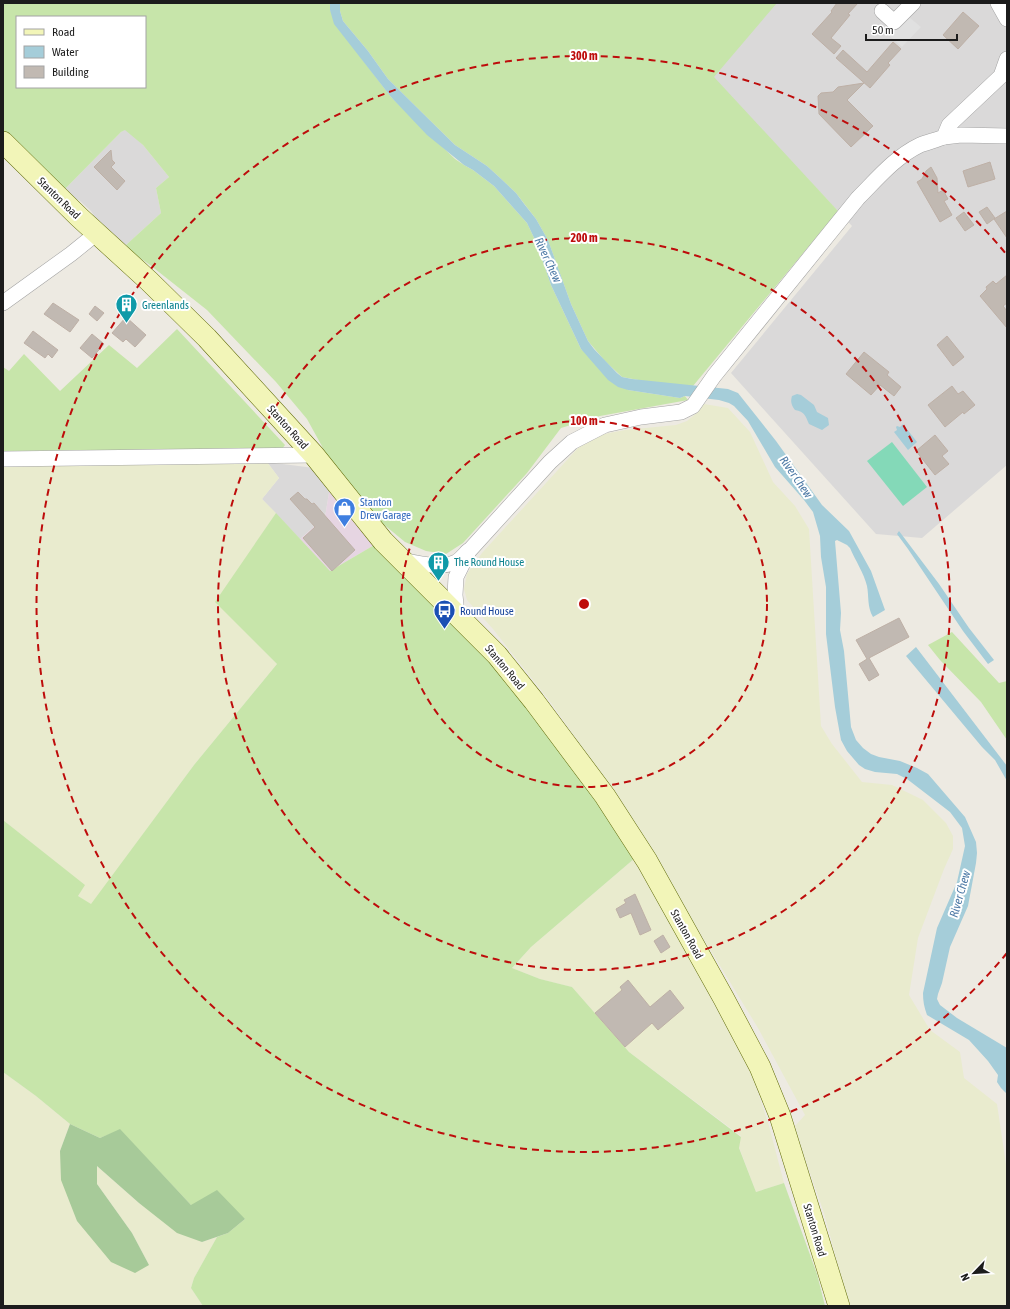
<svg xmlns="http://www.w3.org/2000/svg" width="1010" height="1309" viewBox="0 0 1010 1309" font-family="'Asap Condensed',sans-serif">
	<rect width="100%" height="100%" fill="#edeae2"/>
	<!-- residential -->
	<g fill="#dad9d9">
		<path d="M776 3H993L1007 28V465L922 538 876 534 731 373 852 226 711 76Z"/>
		<path d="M126 129 143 145 169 177 156 188 161 213 126 245 116 240 103 229 91 211 79 200 71 199 62 192 121 132Z"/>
		<path d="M267 462 314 468 330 487 325 517 300 539 262 499 279 478Z"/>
	</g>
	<!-- industrial -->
	<path fill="#e6d5e2" d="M330 487 376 544 330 571 300 539 325 517Z"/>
	<!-- farmland -->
	<g fill="#e9ebce">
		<path d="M704 404 728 408 750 432 773 482 795 506 809 529 821 726 832 744 862 782 892 785 923 800 946 823 953 836V849L944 869 918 938 909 995 930 1030 960 1052 964 1078 997 1104 1007 1171V1306H849L824 1213 803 1153 795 1126 805 1115 758 1028 614 792 551 703 493 629 467 600 464 589 467 574 482 553 578 448 604 434 625 430 676 425 687 421 698 412Z"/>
		<path d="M267 462 279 478 262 499 276 513 216 602 277 664 194 765 91 905 78 896 84 885 3 820V466Z"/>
		<path d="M635 858 752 1074 769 1126 784 1183 756 1192 739 1147 741 1136 629 1052 572 987 540 979 512 968 531 947Z"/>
		<path d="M3 1072 36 1096 70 1124 60 1151 149 1265 132 1233 97 1184V1166L139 1203 202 1242 217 1237 194 1278 191 1288 203 1306H3Z"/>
	</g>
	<!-- grass -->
	<g fill="#c7e5aa" fill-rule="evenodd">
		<path d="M3 3H330V10L362 59 391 97 455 159 464 165 473 170 494 186 527 223 537 244 551 285 581 349 628 390 680 398 685 396 688 400 600 416 561 428 527 473 463 543 446 554 426 551 405 542 382 523 340 479 307 419 276 382 207 310 150 265 133 253 126 245 161 213 156 188 169 177 143 145 125 130 121 132 62 192 3 136ZM17 17H145V87H17Z"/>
		<path d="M340 3H777L714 77 838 211 693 386 649 382 622 377 605 361 588 341 571 304 548 240 536 219 516 193 498 176 487 166 455 145 388 79 368 51 343 21 340 11Z"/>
		<path d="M177 329 285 445 282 449 3 451V367L9 371 24 354 60 391 109 345 137 368Z"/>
		<path d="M276 513 330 571 376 544 524 696 635 858 531 947 512 968 540 979 572 987 629 1052 741 1137 739 1148 756 1192 784 1183 817 1274 825 1306H203L191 1288 194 1278 217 1237 228 1233 245 1219 191 1205 120 1130 100 1138 70 1124 36 1096 3 1072V820L85 885 78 896 91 904 194 765 277 664 215 602Z"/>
		<path d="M952 632 999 683 1007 681V740L981 702 940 660 928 645Z"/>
	</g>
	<!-- forest -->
	<path fill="#a7ca99" d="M70 1124 100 1138 120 1129 191 1205 217 1190 245 1219 228 1233 202 1242 177 1233 139 1203 97 1166V1184L132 1233 149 1265 135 1273 111 1262 77 1221 61 1180 60 1151Z"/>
	<!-- pitch -->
	<path fill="#84d9b8" d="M892 442 927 487 903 506 867 461Z"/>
	<!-- parking -->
	<path fill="#e0e0e0" d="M903 12 921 27 902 47 885 32Z"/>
	<!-- water -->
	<g fill="#a5cdd9">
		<path d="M330 3H340V11L343 21 368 51 388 79 455 145 487 166 498 176 516 193 525 205 536 219 548 240 571 304 588 341 594 349 617 373 622 377 632 379 728 389 738 393 776 441 822 505 849 531 871 571 885 610 873 617C867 607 869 596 867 586 864 573 855 560 850 548L847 545 837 540 835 541 841 613 840 630 844 651 851 727 856 740 863 748 871 754 879 757 900 761 917 768 928 774 965 817 976 842 977 853 976 863 968 906 950 947 942 983 938 994 937 999 940 1005 957 1018 1007 1048V1094L1001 1088 997 1082 998 1075 988 1061 969 1040 927 1015C924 1007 923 1001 923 993L937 928 957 882 965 846 962 828 950 812 907 779 897 774 875 772 865 769 859 765 847 751 841 740 835 707 826 634V587L821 557 820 536 813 512 804 500 775 467 748 421 734 406 729 403 719 400 685 396 680 398 628 390 618 387 608 380 581 349 551 285 537 244 527 223 494 186 473 170 464 165 427 135 391 97 334 24 330 10Z"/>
		<path d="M797 394 801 395 814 405 817 412 828 418 829 425 822 430 809 424C805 415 805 412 795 410 792 406 790 402 792 396Z"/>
		<path d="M903 424 917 442 908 450 894 432 897 430 896 427 897 426 900 427Z"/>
		<path d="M899 531 939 584 969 628 994 660 988 664 963 631 908 549 897 534Z"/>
		<path d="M916 647 1007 766V781L995 760 982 747 906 656Z"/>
	</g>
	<!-- building -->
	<g fill="#c1b9b2" stroke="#beb0a6">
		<path d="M837 3H858L848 14 850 15 831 38 841 46 834 54 812 34 832 12 831 11Z"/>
		<path d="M963 12 979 26 958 49 943 35Z"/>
		<path d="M893 42 901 49 888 63 890 65 870 88 836 58 843 50 867 72Z"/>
		<path d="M864 83 847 100 873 126 851 147 819 114 818 96 821 93 833 92 838 87Z"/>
		<path d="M111 150 112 160 115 163 111 167 125 181 117 190 94 167Z"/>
		<path d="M990 162 995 179 968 187 963 171Z"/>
		<path d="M931 167 937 178 938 193 943 190 948 199 944 201 952 215 940 222 917 182 922 179 926 171Z"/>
		<path d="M987 207 995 218 987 224 979 212Z"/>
		<path d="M1007 211V238L994 219Z"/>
		<path d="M964 212 974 225 965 231 956 218Z"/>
		<path d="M1007 275V303L1003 306 1007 311V328L980 296 987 289 986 287 993 281 996 284Z"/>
		<path d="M53 303 79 320 70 332 44 314Z"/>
		<path d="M95 306 104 313 97 321 89 314Z"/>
		<path d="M126 317 146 335 135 347 126 339 123 342 112 333Z"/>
		<path d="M33 331 58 350 52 358 48 354 45 358 24 343Z"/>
		<path d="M92 334 104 344 92 358 80 348Z"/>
		<path d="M947 336 964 357 953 366 937 345Z"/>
		<path d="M864 352 889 372 887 375 901 387 894 396 880 385 871 395 846 374Z"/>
		<path d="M952 386 958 394 963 391 975 405 964 414 963 412 945 427 928 405Z"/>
		<path d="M935 435 948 451 942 456 949 464 935 475 916 451Z"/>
		<path d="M298 492 305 499H307L312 504 314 503 355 550 332 571 303 538 315 527 290 499Z"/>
		<path d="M899 618 909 637 869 658 879 675 869 681 859 664 867 659 856 640Z"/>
		<path d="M635 894 651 930 640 935 631 913 620 918 616 909 626 903 624 900Z"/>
		<path d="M663 935 670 947 661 953 654 941Z"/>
		<path d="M628 980 650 1007 670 990 684 1008 658 1030 652 1023 625 1047 595 1013 622 990 620 987Z"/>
	</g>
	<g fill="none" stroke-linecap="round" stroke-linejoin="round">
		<defs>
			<g id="minor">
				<path d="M998 3 1007 19"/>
				<path d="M882 11 894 22 913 3"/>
				<path d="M944 137 961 135 1007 136"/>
				<path d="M3 303 71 254 97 233"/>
				<path d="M3 459 314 455"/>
				<path d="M403 560C418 564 440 569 456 562 460 560 464 555 468 551"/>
				<path d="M457 614 455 595 456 577 469 551 550 462 572 442 605 425 641 417 681 412 693 406 714 376 858 198C877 179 895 157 920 145 928 142 936 140 944 137L949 125 1001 76 1007 59"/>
			</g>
			<path id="secondary" d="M3 142 79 217 149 281 207 338 314 455 383 541 497 655 534 701 605 796 647 861 724 999 760 1067 780 1116 839 1306"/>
		</defs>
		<!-- minor casing -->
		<use href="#minor" stroke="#a3a3a3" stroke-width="16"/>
		<!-- secondary casing -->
		<use href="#secondary" stroke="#616c0a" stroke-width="22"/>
		<!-- minor -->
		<use href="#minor" stroke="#fff" stroke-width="15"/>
		<!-- secondary -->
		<use href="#secondary" stroke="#f2f5b8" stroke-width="21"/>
	</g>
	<!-- distance rings -->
	<g fill="none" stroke="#be0c0b" stroke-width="2" stroke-dasharray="7 5">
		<circle cx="584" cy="604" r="183"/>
		<circle cx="584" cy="604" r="366"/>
		<path d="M1007 953A548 548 0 1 1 1007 255"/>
	</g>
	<!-- icons -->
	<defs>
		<symbol id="building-pin" viewBox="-11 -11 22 30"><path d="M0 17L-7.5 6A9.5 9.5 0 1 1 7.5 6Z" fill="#0f9aa8" stroke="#fff"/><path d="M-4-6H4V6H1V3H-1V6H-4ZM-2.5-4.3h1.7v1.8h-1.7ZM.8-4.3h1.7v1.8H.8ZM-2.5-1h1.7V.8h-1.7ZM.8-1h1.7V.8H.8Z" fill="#fff"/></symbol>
		<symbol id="shop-pin" viewBox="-11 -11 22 30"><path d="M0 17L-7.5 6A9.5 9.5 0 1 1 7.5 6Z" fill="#3f7fe0" stroke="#fff"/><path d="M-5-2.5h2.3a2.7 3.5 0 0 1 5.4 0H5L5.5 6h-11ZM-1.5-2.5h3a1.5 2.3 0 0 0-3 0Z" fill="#fff"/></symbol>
		<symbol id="bus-pin" viewBox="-11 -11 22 30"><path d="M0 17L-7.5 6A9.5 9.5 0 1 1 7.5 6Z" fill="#1a4fb4" stroke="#fff"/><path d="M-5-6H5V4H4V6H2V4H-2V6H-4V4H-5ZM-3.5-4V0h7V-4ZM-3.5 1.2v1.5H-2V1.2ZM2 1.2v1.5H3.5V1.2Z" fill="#fff"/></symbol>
	</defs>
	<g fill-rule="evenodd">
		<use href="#building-pin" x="114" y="292" width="25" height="34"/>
		<use href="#shop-pin" x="332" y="496" width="25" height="34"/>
		<use href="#building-pin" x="426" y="550" width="25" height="34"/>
		<use href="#bus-pin" x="432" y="598" width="25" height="34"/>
	</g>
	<g text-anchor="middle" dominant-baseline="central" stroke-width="4" stroke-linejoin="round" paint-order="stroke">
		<!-- street labels -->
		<g font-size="11" fill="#1c1c1c" stroke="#fff">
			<text transform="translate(59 198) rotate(44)">Stanton Road</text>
			<text transform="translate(288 427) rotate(48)">Stanton Road</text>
			<text transform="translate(505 667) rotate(50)">Stanton Road</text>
			<text transform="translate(687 934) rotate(61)">Stanton Road</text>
			<text transform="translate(815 1230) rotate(73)">Stanton Road</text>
		</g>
		<!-- culture labels -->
		<g font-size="11" fill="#0d838f" stroke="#fff" text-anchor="start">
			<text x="142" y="305">Greenlands</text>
			<text x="454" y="562">The Round House</text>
		</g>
		<!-- shop labels -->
		<g font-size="11" fill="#366cbe" stroke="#fff" text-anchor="start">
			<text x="360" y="502">Stanton<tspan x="360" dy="13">Drew Garage</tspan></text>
		</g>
		<!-- transit labels -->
		<g font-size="11" fill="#164399" stroke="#fff" text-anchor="start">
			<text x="460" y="611">Round House</text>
		</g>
		<!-- water labels -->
		<g font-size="12" font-style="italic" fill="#4e7aa6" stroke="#fff">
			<text transform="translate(548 260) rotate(65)">River Chew</text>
			<text transform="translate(796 477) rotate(55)">River Chew</text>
			<text transform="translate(960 894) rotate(-74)">River Chew</text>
		</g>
	</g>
	<circle cx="584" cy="604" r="6" fill="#be0c0b" stroke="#fff" stroke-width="2"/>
	<g font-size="12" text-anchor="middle" font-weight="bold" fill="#be0c0b" stroke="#fff" stroke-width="4" stroke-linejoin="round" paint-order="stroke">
		<text x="584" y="60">300 m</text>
		<text x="584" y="242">200 m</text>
		<text x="584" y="425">100 m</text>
	</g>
	<!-- border -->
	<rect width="1010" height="1309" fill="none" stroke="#1c1c1c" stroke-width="8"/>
	<!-- legend -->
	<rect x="16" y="16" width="130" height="72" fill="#ffffff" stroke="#a4a4a4"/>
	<rect x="24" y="29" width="20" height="6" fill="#f2f5b8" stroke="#a4a4a4"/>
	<text x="52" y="36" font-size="12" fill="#1c1c1c">Road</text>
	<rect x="24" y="46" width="20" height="12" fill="#a5cdd9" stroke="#a4a4a4"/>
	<text x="52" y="56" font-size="12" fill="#1c1c1c">Water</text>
	<rect x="24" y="66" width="20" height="12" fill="#c1b9b2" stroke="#a4a4a4"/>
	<text x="52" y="76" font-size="12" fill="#1c1c1c">Building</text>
	<!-- north arrow -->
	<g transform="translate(974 1273) rotate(245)" stroke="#ffffff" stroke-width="3" paint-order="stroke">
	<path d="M0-3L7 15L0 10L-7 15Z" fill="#1c1c1c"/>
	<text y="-6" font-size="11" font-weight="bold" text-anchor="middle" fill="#1c1c1c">N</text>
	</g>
	<!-- scale -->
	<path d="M866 34v6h91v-6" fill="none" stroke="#1c1c1c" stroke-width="2"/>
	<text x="872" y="34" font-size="12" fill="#1c1c1c" stroke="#ffffff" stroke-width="3" paint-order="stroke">50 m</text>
</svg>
